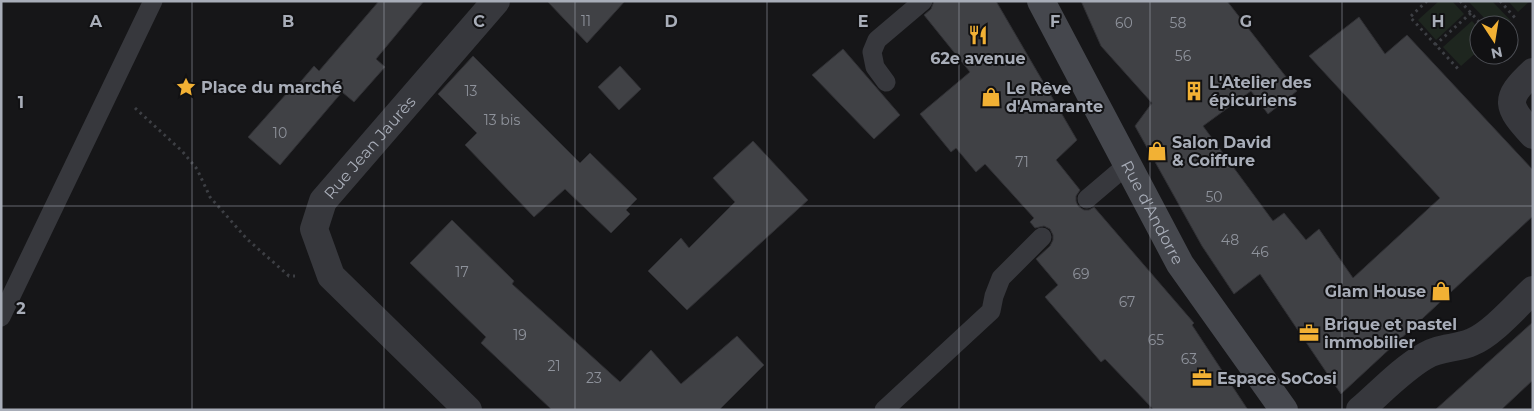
<svg xmlns="http://www.w3.org/2000/svg" width="1534" height="411" viewBox="0 0 1534 411" font-family="Montserrat,sans-serif">
	<rect width="100%" height="100%" fill="#161618"/>
	<!-- green -->
	<g fill="#1e261f">
		<path d="M1439 1H1452L1464 14 1436 40 1418 20Z"/>
		<path d="M1468 1H1492L1511 21 1506 25H1491Z"/>
		<path d="M1508 1H1530L1518 12Z"/>
		<path d="M1472 21 1479 29V50L1461 66 1443 47Z"/>
	</g>
	<!-- building -->
	<g fill="#404145" stroke="#303034">
		<path d="M379 1H424L376 59 385 67 354 102 342 92 280 165 248 137 287 93 290 94 314 66 319 71Z"/>
		<path d="M547 1H625L587 43Z"/>
		<path d="M934 1H996L1077 140 1056 160 1080 190 1076 196V201L1078 206 1084 210H1089L1094 207 1194 323 1192 325 1248 410H1154L1105 359 1101 362 1045 297 1058 285 1036 259 1050 246 1053 240V235L1050 229 1044 226 1035 228 1030 222 1034 218 985 164 976 172 956 148 951 152 920 114 970 72 924 15 931 9Z"/>
		<path d="M1081 1H1227L1297 91 1268 114 1251 91 1203 126 1273 221 1284 213 1306 240 1319 229 1353 278 1440 198 1309 56 1359 17 1385 54 1407 35 1533 170V216L1341 394 1260 274 1234 294 1202 246 1135 126 1152 103 1101 46Z"/>
		<path d="M843 49 900 115 874 139 812 75Z"/>
		<path d="M473 56 580 163 590 153 637 199 626 210 630 214 611 233 565 189 534 217 465 145 477 133 438 94Z"/>
		<path d="M620 66 641 89 619 110 598 87Z"/>
		<path d="M753 141 808 200 687 310 648 271 681 238 689 248 735 202 713 178Z"/>
		<path d="M452 220 514 281 512 284 620 382 651 350 681 384 737 336 764 365 719 410H552L481 343 486 337 410 263Z"/>
		<path d="M1533 322V380L1501 410H1435Z"/>
	</g>
	<g fill="none" stroke-linecap="round" stroke-linejoin="round">
		<!-- path -->
		<g stroke="#3d3f44" stroke-width="3" stroke-dasharray="2.5 4" stroke-linecap="butt">
			<path d="M1427 1 1410 17 1460 71"/>
			<path d="M1460 1 1482 25"/>
			<path d="M1500 1 1517 20"/>
			<path d="M1435 45 1471 13"/>
			<path d="M135 108 182 151 197 169 210 197 247 239 289 276H295"/>
		</g>
		<!-- service -->
		<g stroke="#37383d" stroke-width="19">
			<path d="M886 82 875 67 872 52 877 40 923 1"/>
			<path d="M1087 199 1127 165"/>
			<path d="M1 317 153 1"/>
			<path d="M884 410 991 311 994 296 1001 278 1042 237"/>
		</g>
		<!-- minor -->
		<g stroke="#37383d" stroke-width="28">
			<path d="M1533 72C1503 100 1507 106 1533 135"/>
			<path id="s1" d="M468 410 331 276 314 229 323 201 496 1"/>
			<path d="M1360 410C1381 392 1401 370 1425 356 1439 347 1457 349 1472 342 1492 334 1517 305 1533 290"/>
		</g>
		<!-- secondary -->
		<path stroke="#45474d" stroke-width="28" id="s2" d="M1041 1 1180 264 1284 410"/>
	</g>
	<!-- grid -->
	<path fill="none" stroke="#a8adb8" stroke-width="1" stroke-opacity="0.55" d="M192 1V410M384 1V410M575 1V410M767 1V410M959 1V410M1150 1V410M1342 1V410M1 206H1533"/>
	<!-- icons -->
	<defs>
		<symbol id="restaurant-bare" viewBox="-9 -9 18 18"><path d="M-5-6h1v4h1v-4h1v4h1v-4h1v5L-1.5 .5V6h-2V.5L-5-1ZM5-6V6H3V1.5H1.5Q1.5-4 5-6Z" fill="#f2b134" stroke="#111113" stroke-width="2.5" paint-order="stroke"/></symbol>
		<symbol id="sight-bare" viewBox="-9 -9 18 18"><path d="M0-6L1.8-2.2L6-1.7L2.9 1.2L3.7 5.4L0 3.3L-3.7 5.4L-2.9 1.2L-6-1.7L-1.8-2.2Z" fill="#f2b134" stroke="#111113" stroke-width="2.5" paint-order="stroke"/></symbol>
		<symbol id="building-bare" viewBox="-9 -9 18 18"><path d="M-4-6H4V6H1V3H-1V6H-4ZM-2.5-4.3h1.7v1.8h-1.7ZM.8-4.3h1.7v1.8H.8ZM-2.5-1h1.7V.8h-1.7ZM.8-1h1.7V.8H.8Z" fill="#f2b134" stroke="#111113" stroke-width="2.5" paint-order="stroke"/></symbol>
		<symbol id="shop-bare" viewBox="-9 -9 18 18"><path d="M-5-2.5h2.3a2.7 3.5 0 0 1 5.4 0H5L5.5 6h-11ZM-1.5-2.5h3a1.5 2.3 0 0 0-3 0Z" fill="#f2b134" stroke="#111113" stroke-width="2.5" paint-order="stroke"/></symbol>
		<symbol id="office-bare" viewBox="-9 -9 18 18"><path d="M-6-3h4V-5.5h4V-3h4V5H-6ZM-1-4.5V-3h2v-1.5ZM-6 0V1H6V0Z" fill="#f2b134" stroke="#111113" stroke-width="2.5" paint-order="stroke"/></symbol>
	</defs>
	<g fill-rule="evenodd">
		<use href="#restaurant-bare" x="964" y="21" width="28" height="28"/>
		<use href="#sight-bare" x="172" y="73" width="28" height="28"/>
		<use href="#building-bare" x="1180" y="77" width="28" height="28"/>
		<use href="#shop-bare" x="977" y="83" width="28" height="28"/>
		<use href="#shop-bare" x="1143" y="137" width="28" height="28"/>
		<use href="#shop-bare" x="1427" y="277" width="28" height="28"/>
		<use href="#office-bare" x="1295" y="319" width="28" height="28"/>
		<use href="#office-bare" x="1188" y="364" width="28" height="28"/>
	</g>
	<g text-anchor="middle" dominant-baseline="central" stroke-width="4" stroke-linejoin="round" paint-order="stroke">
		<!-- number labels -->
		<g font-size="14" fill="#8e929b">
			<text x="586" y="21">11</text>
			<text x="1124" y="23">60</text>
			<text x="1178" y="23">58</text>
			<text x="1183" y="56">56</text>
			<text x="471" y="91">13</text>
			<text x="502" y="120">13 bis</text>
			<text x="280" y="133">10</text>
			<text x="1022" y="162">71</text>
			<text x="1214" y="197">50</text>
			<text x="1230" y="240">48</text>
			<text x="1260" y="252">46</text>
			<text x="462" y="272">17</text>
			<text x="1081" y="274">69</text>
			<text x="1127" y="302">67</text>
			<text x="520" y="335">19</text>
			<text x="1156" y="340">65</text>
			<text x="1189" y="359">63</text>
			<text x="554" y="366">21</text>
			<text x="594" y="378">23</text>
		</g>
		<!-- poi labels -->
		<g font-size="16" font-weight="bold" fill="#a8adb8" stroke="#111113" text-anchor="start">
			<text x="978" y="58" text-anchor="middle">62e avenue</text>
			<text x="1209" y="82">L'Atelier des<tspan x="1209" dy="18">épicuriens</tspan></text>
			<text x="201" y="87">Place du marché</text>
			<text x="1006" y="88">Le Rêve<tspan x="1006" dy="18">d'Amarante</tspan></text>
			<text x="1172" y="142">Salon David<tspan x="1172" dy="18">&amp; Coiffure</tspan></text>
			<text x="1426" y="291" text-anchor="end">Glam House</text>
			<text x="1324" y="324">Brique et pastel<tspan x="1324" dy="18">immobilier</tspan></text>
			<text x="1217" y="378">Espace SoCosi</text>
		</g>
		<!-- street labels -->
		<g font-size="16" fill="#a8adb8" stroke="#111113">
			<text stroke="none"><textPath href="#s1" startOffset="342">Rue Jean Jaurès</textPath></text>
			<text stroke="none"><textPath href="#s2" startOffset="239">Rue d'Andorre</textPath></text>
		</g>
	</g>
	<g font-size="16" text-anchor="middle" font-weight="bold" fill="#a8adb8" stroke="#111113" stroke-width="4" stroke-linejoin="round" paint-order="stroke">
		<text x="96" y="27">A</text>
		<text x="288" y="27">B</text>
		<text x="479" y="27">C</text>
		<text x="671" y="27">D</text>
		<text x="863" y="27">E</text>
		<text x="1055" y="27">F</text>
		<text x="1246" y="27">G</text>
		<text x="1438" y="27">H</text>
		<text x="21" y="108">1</text>
		<text x="21" y="314">2</text>
	</g>
	<!-- border -->
	<rect width="1534" height="411" fill="none" stroke="#a8adb8" stroke-width="5"/>
	<!-- north arrow -->
	<g transform="translate(1494 40) rotate(168)"><circle r="24" fill="#111113" stroke="#4d4f55"/>
	<path d="M0-4L9 19L0 12L-9 19Z" fill="#f2b134"/>
	<text y="-8" font-size="14" font-weight="bold" text-anchor="middle" fill="#a8adb8">N</text>
	</g>
</svg>
